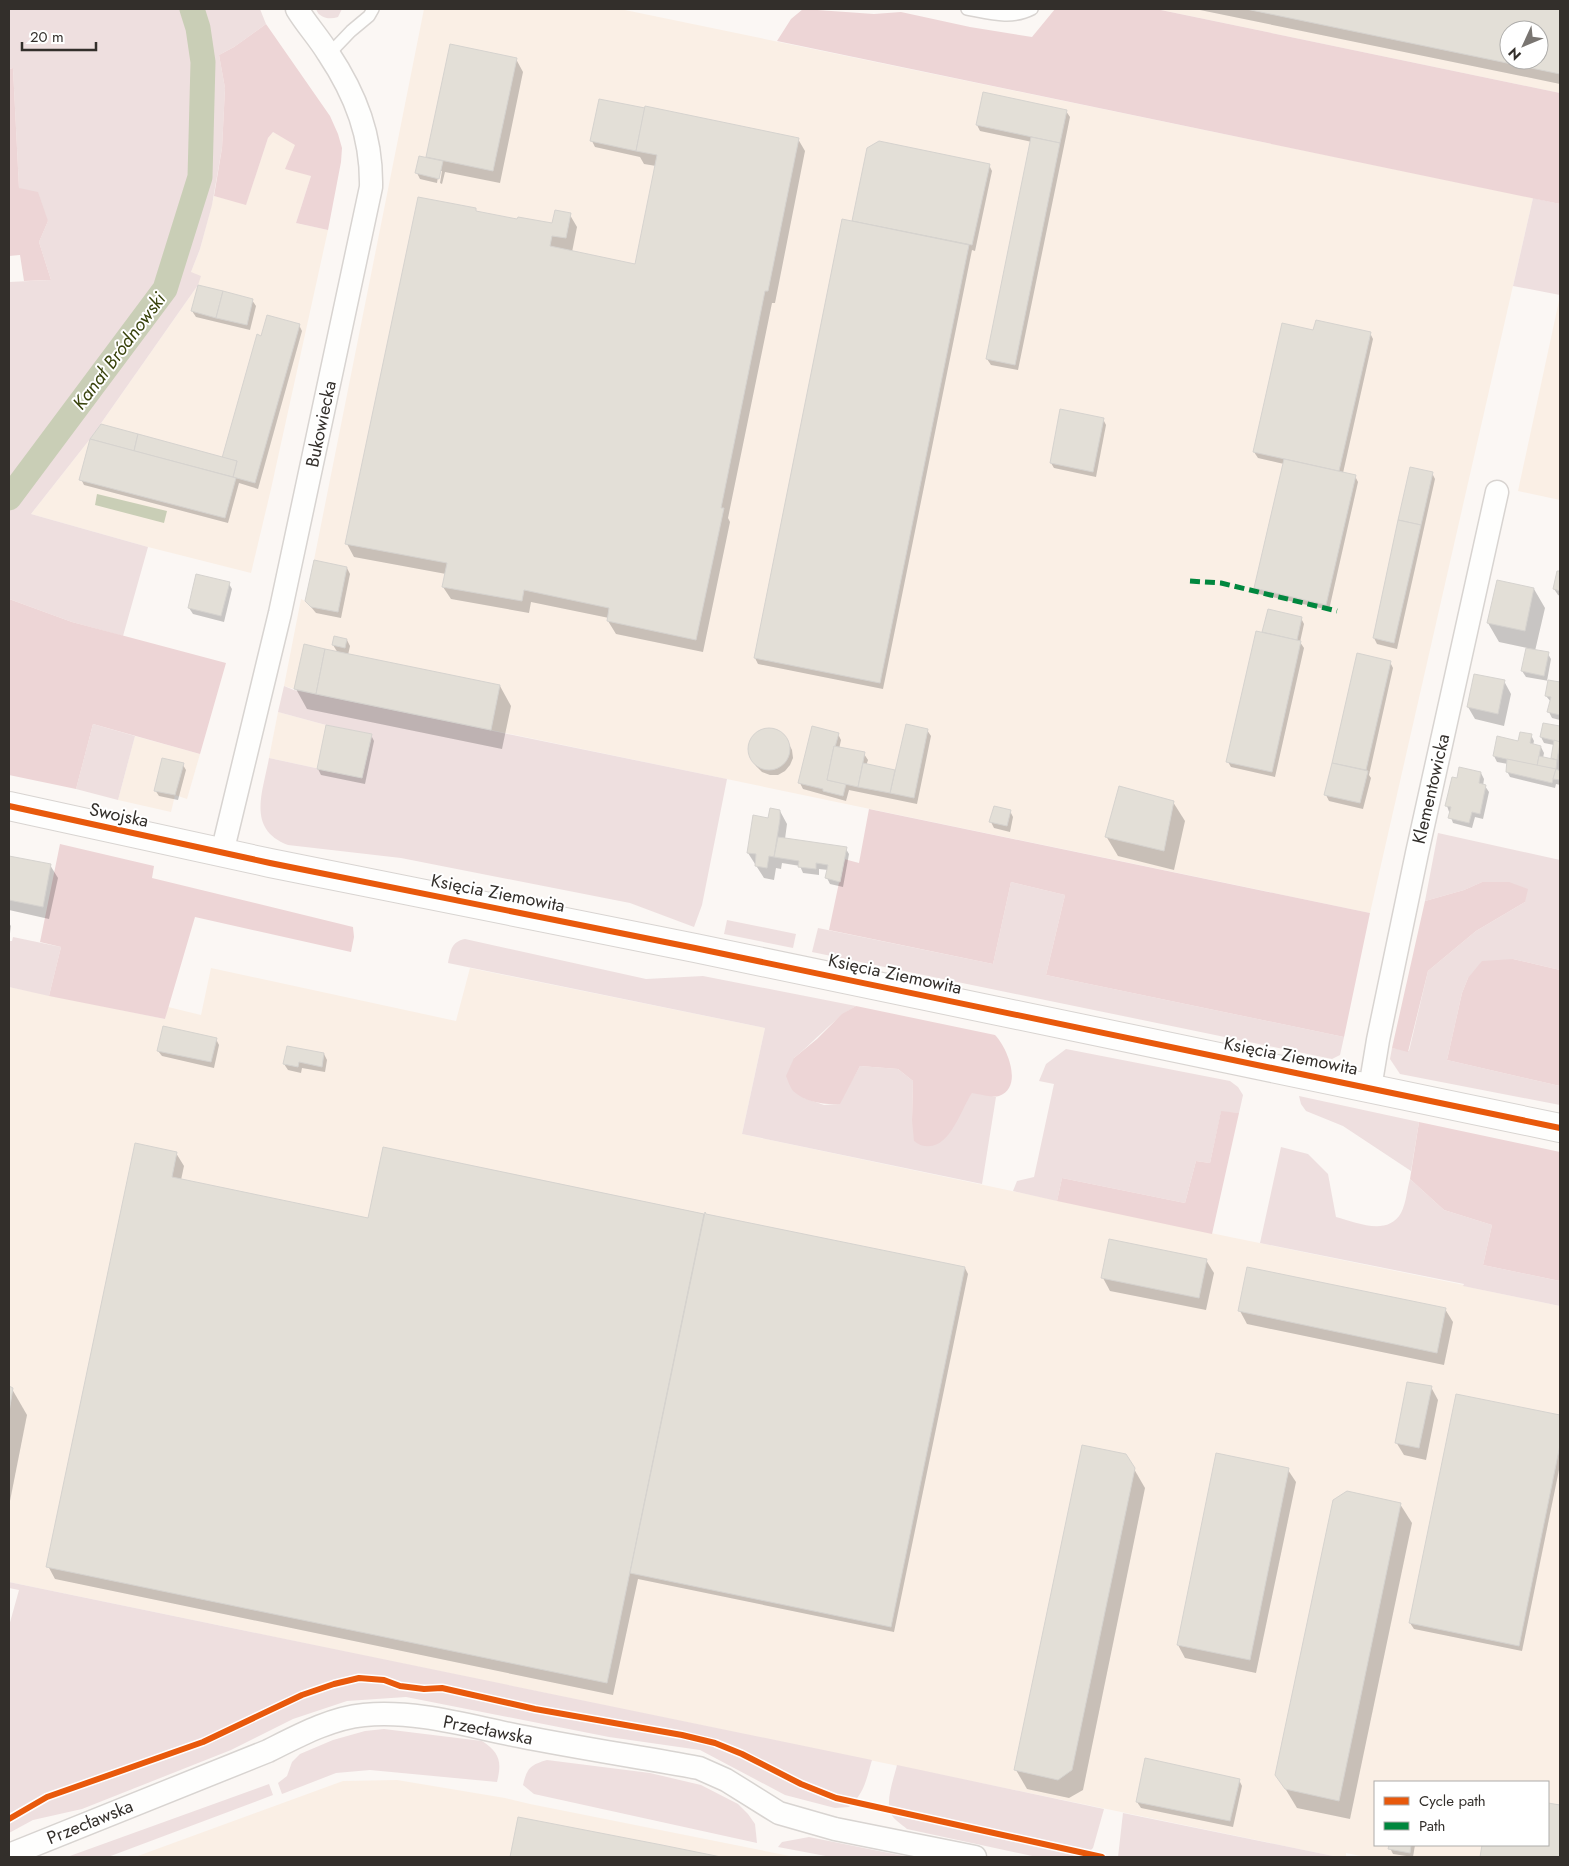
<svg xmlns="http://www.w3.org/2000/svg" width="1569" height="1866" viewBox="0 0 1569 1866" font-family="Jost,sans-serif">
	<rect width="100%" height="100%" fill="#fbf7f4"/>
	<!-- built -->
	<g fill="#faefe5" fill-rule="evenodd">
		<path d="M424 9H620L1533 198 1370 913 294 689 284 686 301 599 305 601 314 560Z"/>
		<path d="M1156 9H1560V93ZM1509 30H1539V60H1509Z"/>
		<path d="M273 132 295 144 311 176 296 223 328 230 271 489 251 573 148 547 31 514 90 439 198 285 191 272 200 249 214 196 246 204 268 138Z"/>
		<path d="M1560 296V500L1518 491Z"/>
		<path d="M278 712 326 725 372 734 362 778 269 758Z"/>
		<path d="M135 736 200 754 187 799 175 795 171 812 118 800Z"/>
		<path d="M211 968 456 1021 470 968 765 1028 742 1134 1230 1237 1464 1285V1286L1560 1306V1857H1366L1346 1853V1857H1338L9 1582V987L165 1019 168 1007 201 1015ZM1375 1782H1548V1845H1375Z"/>
		<path d="M397 1780 505 1798 530 1804 795 1857H135L343 1781Z"/>
	</g>
	<!-- green -->
	<g fill="#eedfdf">
		<path d="M9 9H260L266 24 234 47 219 55 225 88 222 148 212 205 200 249 191 272 201 276 198 285 90 439 31 514 148 547 123 636 72 622 9 599V282L51 280 39 242 48 221 19 188 13 68 9 69Z"/>
		<path d="M316 9H342L338 17C329 20 319 18 316 9Z"/>
		<path d="M1533 198 1560 204V295L1513 286Z"/>
		<path d="M284 686 294 690 727 779 702 905 694 927 630 903 401 858 288 845C246 829 263 792 269 758L362 778 372 734 326 725 278 712Z"/>
		<path d="M93 724 135 736 118 800 76 789Z"/>
		<path d="M1438 833 1560 860V970L1513 959 1468 978 1462 993 1447 1060 1560 1086V1105L1400 1074 1390 1059 1392 1048 1409 1051 1428 971 1476 931 1525 902 1482 882 1464 890 1425 901Z"/>
		<path d="M1011 882 1065 895 1046 975 1344 1037 1340 1055 1332 1059 812 952 818 928 993 964Z"/>
		<path d="M727 920 796 934 793 948 724 934Z"/>
		<path d="M13 937 61 947 49 996 9 987V941H12Z"/>
		<path d="M465 939 646 979 703 976 856 1006C833 1019 815 1041 794 1058L804 1098 824 1105 839 1104 860 1066 898 1069 913 1081 912 1120 965 1103 972 1092 996 1097 982 1184 742 1134 765 1028 448 963C451 950 451 942 465 939Z"/>
		<path d="M1066 1049 1230 1081 1238 1087 1243 1095 1239 1113 1221 1112 1210 1163 1196 1161 1185 1203 1062 1178 1057 1201 1013 1191 1017 1181 1034 1177 1054 1084 1039 1081 1046 1064Z"/>
		<path d="M1299 1096 1419 1122 1411 1171 1343 1126 1306 1111 1301 1104Z"/>
		<path d="M1281 1147 1308 1154 1328 1174 1336 1217C1356 1222 1387 1237 1401 1213 1406 1204 1407 1189 1410 1179L1444 1210 1492 1225 1483 1265 1560 1281V1306L1463 1286 1464 1284 1260 1243Z"/>
		<path d="M9 1582 872 1760C866 1780 865 1792 849 1807L835 1808 785 1795 700 1750 609 1737 406 1697 347 1701 293 1719 231 1750 82 1809 33 1820 9 1833V1626L19 1590 9 1588Z"/>
		<path d="M384 1729 482 1741C500 1753 502 1762 497 1782L370 1770 336 1773 282 1794 278 1783 287 1776 292 1762 300 1754 333 1740 365 1731Z"/>
		<path d="M547 1760 650 1773 701 1785 738 1804 748 1814 755 1824 757 1843 534 1794 523 1785C527 1768 530 1765 547 1760Z"/>
		<path d="M897 1765 1104 1809 1093 1848 1083 1857H1037L907 1829C901 1824 893 1819 890 1812 886 1798 894 1778 897 1765Z"/>
		<path d="M269 1784 273 1795 108 1857H67Z"/>
		<path d="M1123 1813 1338 1857H1118Z"/>
		<path d="M809 1837 909 1857H831L778 1847 782 1842Z"/>
	</g>
	<!-- forest -->
	<g fill="#edd5d6">
		<path d="M803 9 874 14 901 12 970 27 1032 37 1055 9H1156L1560 93V204L777 41 791 19Z"/>
		<path d="M266 24 330 116 338 134 342 148 341 162 328 230 296 223 311 176 285 169 295 145 273 132 268 138 246 205 214 196 222 148 225 88 219 55 234 47Z"/>
		<path d="M13 68 19 188 38 192 48 221 39 242 51 280 24 281 20 255 9 256V69Z"/>
		<path d="M9 599 72 622 226 663 200 754 93 724 76 789 9 775Z"/>
		<path d="M869 809 1370 913 1344 1037 1046 975 1065 895 1011 882 993 964 829 930 844 859 859 863Z"/>
		<path d="M60 844 154 866 152 878 353 927 354 937 351 952 195 917 165 1019 49 996 61 947 40 942Z"/>
		<path d="M1482 882H1509L1528 889 1525 902 1476 931 1428 971 1408 1052 1392 1048 1425 901 1464 890Z"/>
		<path d="M1513 959 1560 970V1086L1447 1060 1462 993 1468 978 1482 961Z"/>
		<path d="M856 1006 995 1035C1007 1047 1024 1087 999 1096 992 1098 980 1094 972 1093 961 1109 950 1150 925 1146 921 1146 917 1143 914 1141L912 1120 913 1081 898 1069 860 1066 840 1104C824 1105 805 1102 793 1091 790 1087 788 1081 786 1076L794 1058 817 1039 842 1014Z"/>
		<path d="M1221 1111 1239 1113 1212 1234 1057 1201 1062 1178 1185 1203 1196 1161 1210 1163Z"/>
		<path d="M1419 1122 1560 1152V1281L1483 1265 1492 1225 1444 1210 1410 1179Z"/>
	</g>
	<!-- water -->
	<path fill="#c9ceb6" d="M97 494 167 511 164 523 95 505Z"/>
	<!-- shadow -->
	<g fill="#0003" fill-rule="evenodd">
		<path d="M1195 9H1560V84ZM1509 30H1539V60H1509Z"/>
		<path d="M451 46 516 59 523 72 500 183 445 172 442 184 440 183 442 171H439L437 183 420 179 417 173 427 159Z"/>
		<path d="M1066 111 1070 117 1018 370 991 365 987 359 1032 142 980 131 977 125Z"/>
		<path d="M798 139 805 151 775 303H772L728 518 730 522 703 652 616 634 608 621 609 618 531 602 529 613 451 599 443 587 446 574 354 557 347 544 518 221 553 225 570 215 577 227 572 252 636 265 656 166 644 164 640 157 595 147 592 141Z"/>
		<path d="M868 149 989 165 992 171 975 251 972 250 883 689 758 664 755 658 853 222Z"/>
		<path d="M252 300 256 306 250 330 196 317 192 311Z"/>
		<path d="M299 325 302 331 258 489 239 483 228 523 84 485 81 479 223 459 262 337Z"/>
		<path d="M1314 332 1370 333 1373 339 1343 473 1355 476 1358 482 1329 610 1259 594 1256 588 1284 464 1258 458 1254 452Z"/>
		<path d="M1103 419 1106 425 1096 477 1054 468 1051 463Z"/>
		<path d="M1411 468 1432 473 1435 479 1397 649 1377 644 1374 638Z"/>
		<path d="M347 568 350 574 341 618 316 613 306 601Z"/>
		<path d="M1558 572 1560 573V596L1558 595 1554 589Z"/>
		<path d="M229 584 232 589 224 622 193 614 189 608Z"/>
		<path d="M1534 589 1545 608 1535 651 1548 654 1551 659 1547 681 1560 683V720L1552 718 1549 712 1551 702 1546 696 1549 681 1526 677 1522 671 1527 648 1499 642 1488 623Z"/>
		<path d="M1269 611 1301 618 1304 624 1300 642 1304 648 1275 777 1231 767 1228 762Z"/>
		<path d="M347 640 350 646 348 655 500 686 511 706 502 749 307 709 296 689 338 653 333 645Z"/>
		<path d="M1358 655 1390 662 1393 668 1369 775 1371 778 1363 809 1329 801 1326 795Z"/>
		<path d="M1504 681 1511 694 1504 726 1475 719 1468 707Z"/>
		<path d="M1544 724 1560 728V785L1556 784 1555 788 1510 777 1507 771 1508 764 1497 762 1494 756 1531 735 1534 741 1533 745 1541 747 1544 753 1543 758 1552 760 1554 745 1544 743 1541 737Z"/>
		<path d="M771 729 779 731 785 736 792 750 793 758 790 765 785 771 778 775H770L762 772 756 766 749 751 751 742 758 732Z"/>
		<path d="M927 730 931 736 917 804 849 790 846 801 803 789 800 783 838 734 841 740 839 749 864 754 868 760 866 766 896 772Z"/>
		<path d="M371 735 374 741 365 784 321 775 318 769Z"/>
		<path d="M183 765 186 770 178 800 159 796 155 790Z"/>
		<path d="M1481 773 1484 779 1483 786H1485L1489 792 1483 819 1475 817 1472 828 1453 823 1447 806 1458 779Z"/>
		<path d="M1173 802 1185 821 1174 870 1118 856 1106 836Z"/>
		<path d="M780 811 787 824 785 839 846 849 849 854 843 887 830 884 827 878 828 870 819 869V875L803 873 800 866 782 863 781 869 776 868 774 880 764 878 748 853 770 819Z"/>
		<path d="M1010 811 1013 817 1010 832 994 828 991 822Z"/>
		<path d="M9 857 50 865 58 878 49 919 9 910Z"/>
		<path d="M9 923 11 926 9 941Z"/>
		<path d="M216 1039 219 1045 214 1068 162 1056 158 1051Z"/>
		<path d="M324 1054 327 1060 325 1072 302 1068 301 1073 288 1070 284 1064Z"/>
		<path d="M384 1148 965 1268 968 1274 894 1632 638 1579 613 1695 55 1579 48 1566 176 1153 184 1166 181 1180 369 1219Z"/>
		<path d="M1206 1260 1214 1273 1206 1310 1110 1291 1103 1278Z"/>
		<path d="M1445 1309 1453 1322 1444 1365 1247 1324 1240 1311Z"/>
		<path d="M9 1387 12 1389 27 1415 9 1506Z"/>
		<path d="M1431 1387 1438 1400 1426 1460 1404 1455 1396 1442Z"/>
		<path d="M1457 1395 1560 1417V1465L1522 1651 1414 1629 1410 1623Z"/>
		<path d="M1134 1469 1145 1488 1083 1790 1069 1798 1027 1789 1016 1770Z"/>
		<path d="M1288 1470 1296 1482 1256 1673 1185 1658 1178 1645Z"/>
		<path d="M1400 1504 1412 1523 1350 1819 1297 1808 1277 1775Z"/>
		<path d="M1239 1780 1242 1786 1233 1827 1141 1808 1137 1802Z"/>
		<path d="M1548 1804 1560 1807V1857H1481L1484 1845H1548Z"/>
		<path d="M519 1819 713 1857H511Z"/>
		<path d="M1390 1845H1415L1413 1857 1393 1854 1390 1848Z"/>
	</g>
	<g fill="none" stroke-linecap="round" stroke-linejoin="round">
		<!-- canal -->
		<path stroke="#c9ceb6" stroke-width="25" d="M9 498 165 289 200 177 203 62 198 28 192 9"/>
	</g>
	<!-- building -->
	<g fill="#e3dfd7" stroke="#d6d3cf" fill-rule="evenodd">
		<path d="M1246 9H1560V74ZM1509 30H1539V60H1509Z"/>
		<path d="M450 44 517 58 493 171 426 157Z"/>
		<path d="M983 92 1067 110 1060 143 976 125Z"/>
		<path d="M599 99 645 108 636 151 590 141Z"/>
		<path d="M645 106 799 138 768 291H765L721 508H724L696 640 607 621 609 608 524 590 522 601 442 587 447 563 345 544 418 197 476 208V211L517 219 518 217 552 223 555 210 571 213 566 238 552 236 550 246 635 264 657 155 636 151Z"/>
		<path d="M1031 137 1060 143 1015 365 986 359Z"/>
		<path d="M879 141 990 164 972 245 852 221 867 148Z"/>
		<path d="M419 156 443 161 439 179 415 173Z"/>
		<path d="M842 219 969 245 880 683 754 658Z"/>
		<path d="M198 285 223 291 216 318 191 311Z"/>
		<path d="M223 291 253 299 247 325 216 318Z"/>
		<path d="M267 315 300 324 255 483 233 477 237 461 222 458 257 334 261 336Z"/>
		<path d="M1316 320 1371 332 1339 471 1253 452 1282 323 1313 330Z"/>
		<path d="M1060 409 1104 418 1093 472 1050 463Z"/>
		<path d="M101 424 138 434 134 451 90 439Z"/>
		<path d="M138 434 237 461 233 477 134 451Z"/>
		<path d="M90 439 236 478 225 518 79 480Z"/>
		<path d="M1284 459 1356 475 1326 605 1254 588Z"/>
		<path d="M1410 467 1433 472 1421 525 1398 520Z"/>
		<path d="M1398 520 1421 525 1394 643 1373 638Z"/>
		<path d="M314 560 347 567 338 612 311 607 305 601Z"/>
		<path d="M1557 571H1560V591L1553 589Z"/>
		<path d="M196 574 230 582 221 616 188 608Z"/>
		<path d="M1497 580 1534 588 1525 631 1487 623Z"/>
		<path d="M1268 609 1302 617 1297 640 1262 632Z"/>
		<path d="M1256 631 1301 641 1272 772 1226 762Z"/>
		<path d="M334 636 347 639 345 648 332 645Z"/>
		<path d="M304 644 325 649 316 694 294 689Z"/>
		<path d="M1526 648 1549 652 1544 676 1521 671Z"/>
		<path d="M325 649 500 685 491 730 316 694Z"/>
		<path d="M1357 653 1391 661 1366 770 1332 763Z"/>
		<path d="M1474 674 1505 680 1498 714 1467 707Z"/>
		<path d="M1548 680 1560 682V715L1547 712 1551 697 1545 696Z"/>
		<path d="M1543 723 1560 726V742L1540 737Z"/>
		<path d="M906 724 928 729 914 798 890 793Z"/>
		<path d="M326 725 372 734 362 778 317 769Z"/>
		<path d="M812 726 839 733 835 747 834 746 827 780 846 784 843 796 823 791V789L798 783Z"/>
		<circle cx="769" cy="749" r="21"/>
		<path d="M1520 732 1532 734 1530 743 1541 746 1537 766 1493 756 1497 736 1518 741Z"/>
		<path d="M1554 740 1560 742 1557 760 1551 758Z"/>
		<path d="M834 746 865 752 858 787 827 780Z"/>
		<path d="M1539 756 1557 760 1556 769 1537 766Z"/>
		<path d="M162 758 184 763 175 795 154 791Z"/>
		<path d="M1507 759 1556 769 1552 783 1506 772Z"/>
		<path d="M863 763 895 770 890 793 858 787Z"/>
		<path d="M1332 763 1368 771 1360 803 1324 795Z"/>
		<path d="M1459 767 1481 772 1479 783 1486 785 1480 814 1472 812 1469 823 1448 818 1451 807 1445 806 1452 777 1457 778Z"/>
		<path d="M1556 769 1560 771V780L1553 779Z"/>
		<path d="M1119 786 1174 801 1164 851 1105 837Z"/>
		<path d="M994 806 1011 810 1007 826 989 822Z"/>
		<path d="M770 808 780 810V819L774 857 769 856 767 868 755 866 756 854 747 853 753 815 768 818Z"/>
		<path d="M778 837 847 847 840 882 825 878 828 865 816 863V869L798 867 799 861 774 857Z"/>
		<path d="M9 856 51 864 43 907 9 900Z"/>
		<path d="M163 1026 217 1038 211 1062 157 1051Z"/>
		<path d="M287 1046 324 1053 322 1067 299 1062 298 1067 283 1064Z"/>
		<path d="M135 1143 177 1152 172 1177 368 1218 383 1147 704 1214 607 1683 46 1567Z"/>
		<path d="M705 1212 706 1214 965 1267 891 1627 630 1573Z"/>
		<path d="M1109 1239 1207 1259 1199 1298 1101 1278Z"/>
		<path d="M1247 1267 1446 1308 1437 1353 1238 1311Z"/>
		<path d="M1407 1382 1432 1386 1419 1448 1395 1443Z"/>
		<path d="M9 1386 13 1388 9 1412Z"/>
		<path d="M1456 1394 1560 1415V1445L1519 1646 1409 1623Z"/>
		<path d="M1082 1445 1126 1454 1135 1468 1072 1770 1058 1780 1014 1770Z"/>
		<path d="M1216 1453 1289 1468 1250 1660 1177 1645Z"/>
		<path d="M1347 1491 1401 1503 1339 1801 1285 1789 1275 1775 1333 1500Z"/>
		<path d="M1145 1758 1240 1779 1230 1821 1136 1802Z"/>
		<path d="M1548 1803 1560 1805V1857H1480L1482 1845H1548Z"/>
		<path d="M518 1817 662 1845 721 1857H510Z"/>
		<path d="M1389 1845H1411L1410 1853 1388 1849Z"/>
	</g>
	<g fill="none" stroke-linecap="round" stroke-linejoin="round">
		<defs>
			<g id="service">
				<path d="M967 9C989 13 1011 20 1032 9"/>
				<path d="M329 54 351 31 369 16 373 9"/>
			</g>
			<g id="minor">
				<path d="M222 853 280 613 371 187C372 137 356 95 328 53 319 38 306 24 297 9"/>
				<path d="M1370 1088 1378 1040 1417 853 1497 492"/>
				<path d="M9 1855 268 1751C298 1736 331 1718 364 1715 416 1710 468 1726 519 1736 579 1748 639 1757 699 1768L726 1780 779 1813 835 1829 975 1857"/>
			</g>
			<path id="tertiary" d="M9 806 270 863 695 948 1560 1128"/>
		</defs>
		<!-- service casing -->
		<use href="#service" stroke="#d8d4d1" stroke-width="14"/>
		<!-- minor casing -->
		<use href="#minor" stroke="#d8d4d1" stroke-width="25"/>
		<!-- tertiary casing -->
		<use href="#tertiary" stroke="#d8d4d1" stroke-width="30"/>
		<!-- service -->
		<use href="#service" stroke="#fefefd" stroke-width="11"/>
		<!-- minor -->
		<use href="#minor" stroke="#fefefd" stroke-width="22"/>
		<!-- tertiary -->
		<use href="#tertiary" stroke="#fefefd" stroke-width="28"/>
		<!-- quiet -->
		<path stroke="#00873e" stroke-width="5" stroke-dasharray="10 5" stroke-linecap="butt" d="M1190 581 1221 583 1337 611"/>
		<defs>
			<g id="cycleway">
				<path d="M9 806 270 863 695 948 1560 1128"/>
				<path d="M9 1819 47 1797 203 1742 302 1695 334 1684 359 1678 384 1680 400 1686 424 1689 442 1688 535 1709 682 1735 715 1743 742 1754 801 1784 836 1798 1102 1857"/>
			</g>
		</defs>
		<!-- cycleway casing -->
		<use href="#cycleway" stroke="#fff" stroke-width="9"/>
		<!-- cycleway -->
		<use href="#cycleway" stroke="#e8590c" stroke-width="6"/>
	</g>
	<g text-anchor="middle" dominant-baseline="central" stroke-width="4" stroke-linejoin="round" paint-order="stroke">
		<!-- street labels -->
		<g font-size="18" fill="#332f2b" stroke="#fff">
			<text transform="translate(321 424) rotate(-78)">Bukowiecka</text>
			<text transform="translate(1431 789) rotate(-77)">Klementowicka</text>
			<text transform="translate(119 815) rotate(12)">Swojska</text>
			<text transform="translate(498 893) rotate(11)">Księcia Ziemowita</text>
			<text transform="translate(895 974) rotate(12)">Księcia Ziemowita</text>
			<text transform="translate(1291 1056) rotate(11)">Księcia Ziemowita</text>
			<text transform="translate(488 1730) rotate(11)">Przecławska</text>
			<text transform="translate(90 1822) rotate(-22)">Przecławska</text>
		</g>
		<!-- water labels -->
		<g font-size="19" font-style="italic" fill="#39430d" stroke="#fff">
			<text transform="translate(119 351) rotate(-53)">Kanał Bródnowski</text>
		</g>
	</g>
	<!-- border -->
	<rect width="1569" height="1866" fill="none" stroke="#332f2b" stroke-width="20"/>
	<!-- legend -->
	<rect x="1374" y="1781" width="175" height="65" fill="#ffffff" stroke="#adacaa"/>
	<rect x="1384" y="1797" width="25" height="8" fill="#e8590c" stroke="#adacaa"/>
	<text x="1419" y="1806" font-size="15" fill="#332f2b">Cycle path</text>
	<rect x="1384" y="1822" width="25" height="8" fill="#00873e" stroke="#adacaa"/>
	<text x="1419" y="1831" font-size="15" fill="#332f2b">Path</text>
	<!-- north arrow -->
	<g transform="translate(1524 45) rotate(226)"><circle r="24" fill="#ffffff" stroke="#adacaa"/>
	<path d="M0-4L9 19L0 12L-9 19Z" fill="#797571"/>
	<text y="-8" font-size="14" font-weight="bold" text-anchor="middle" fill="#332f2b">N</text>
	</g>
	<!-- scale -->
	<path d="M22 42v8h74v-8" fill="none" stroke="#332f2b" stroke-width="2.5"/>
	<text x="30" y="42" font-size="15" fill="#332f2b" stroke="#ffffff" stroke-width="4" paint-order="stroke">20 m</text>
</svg>
